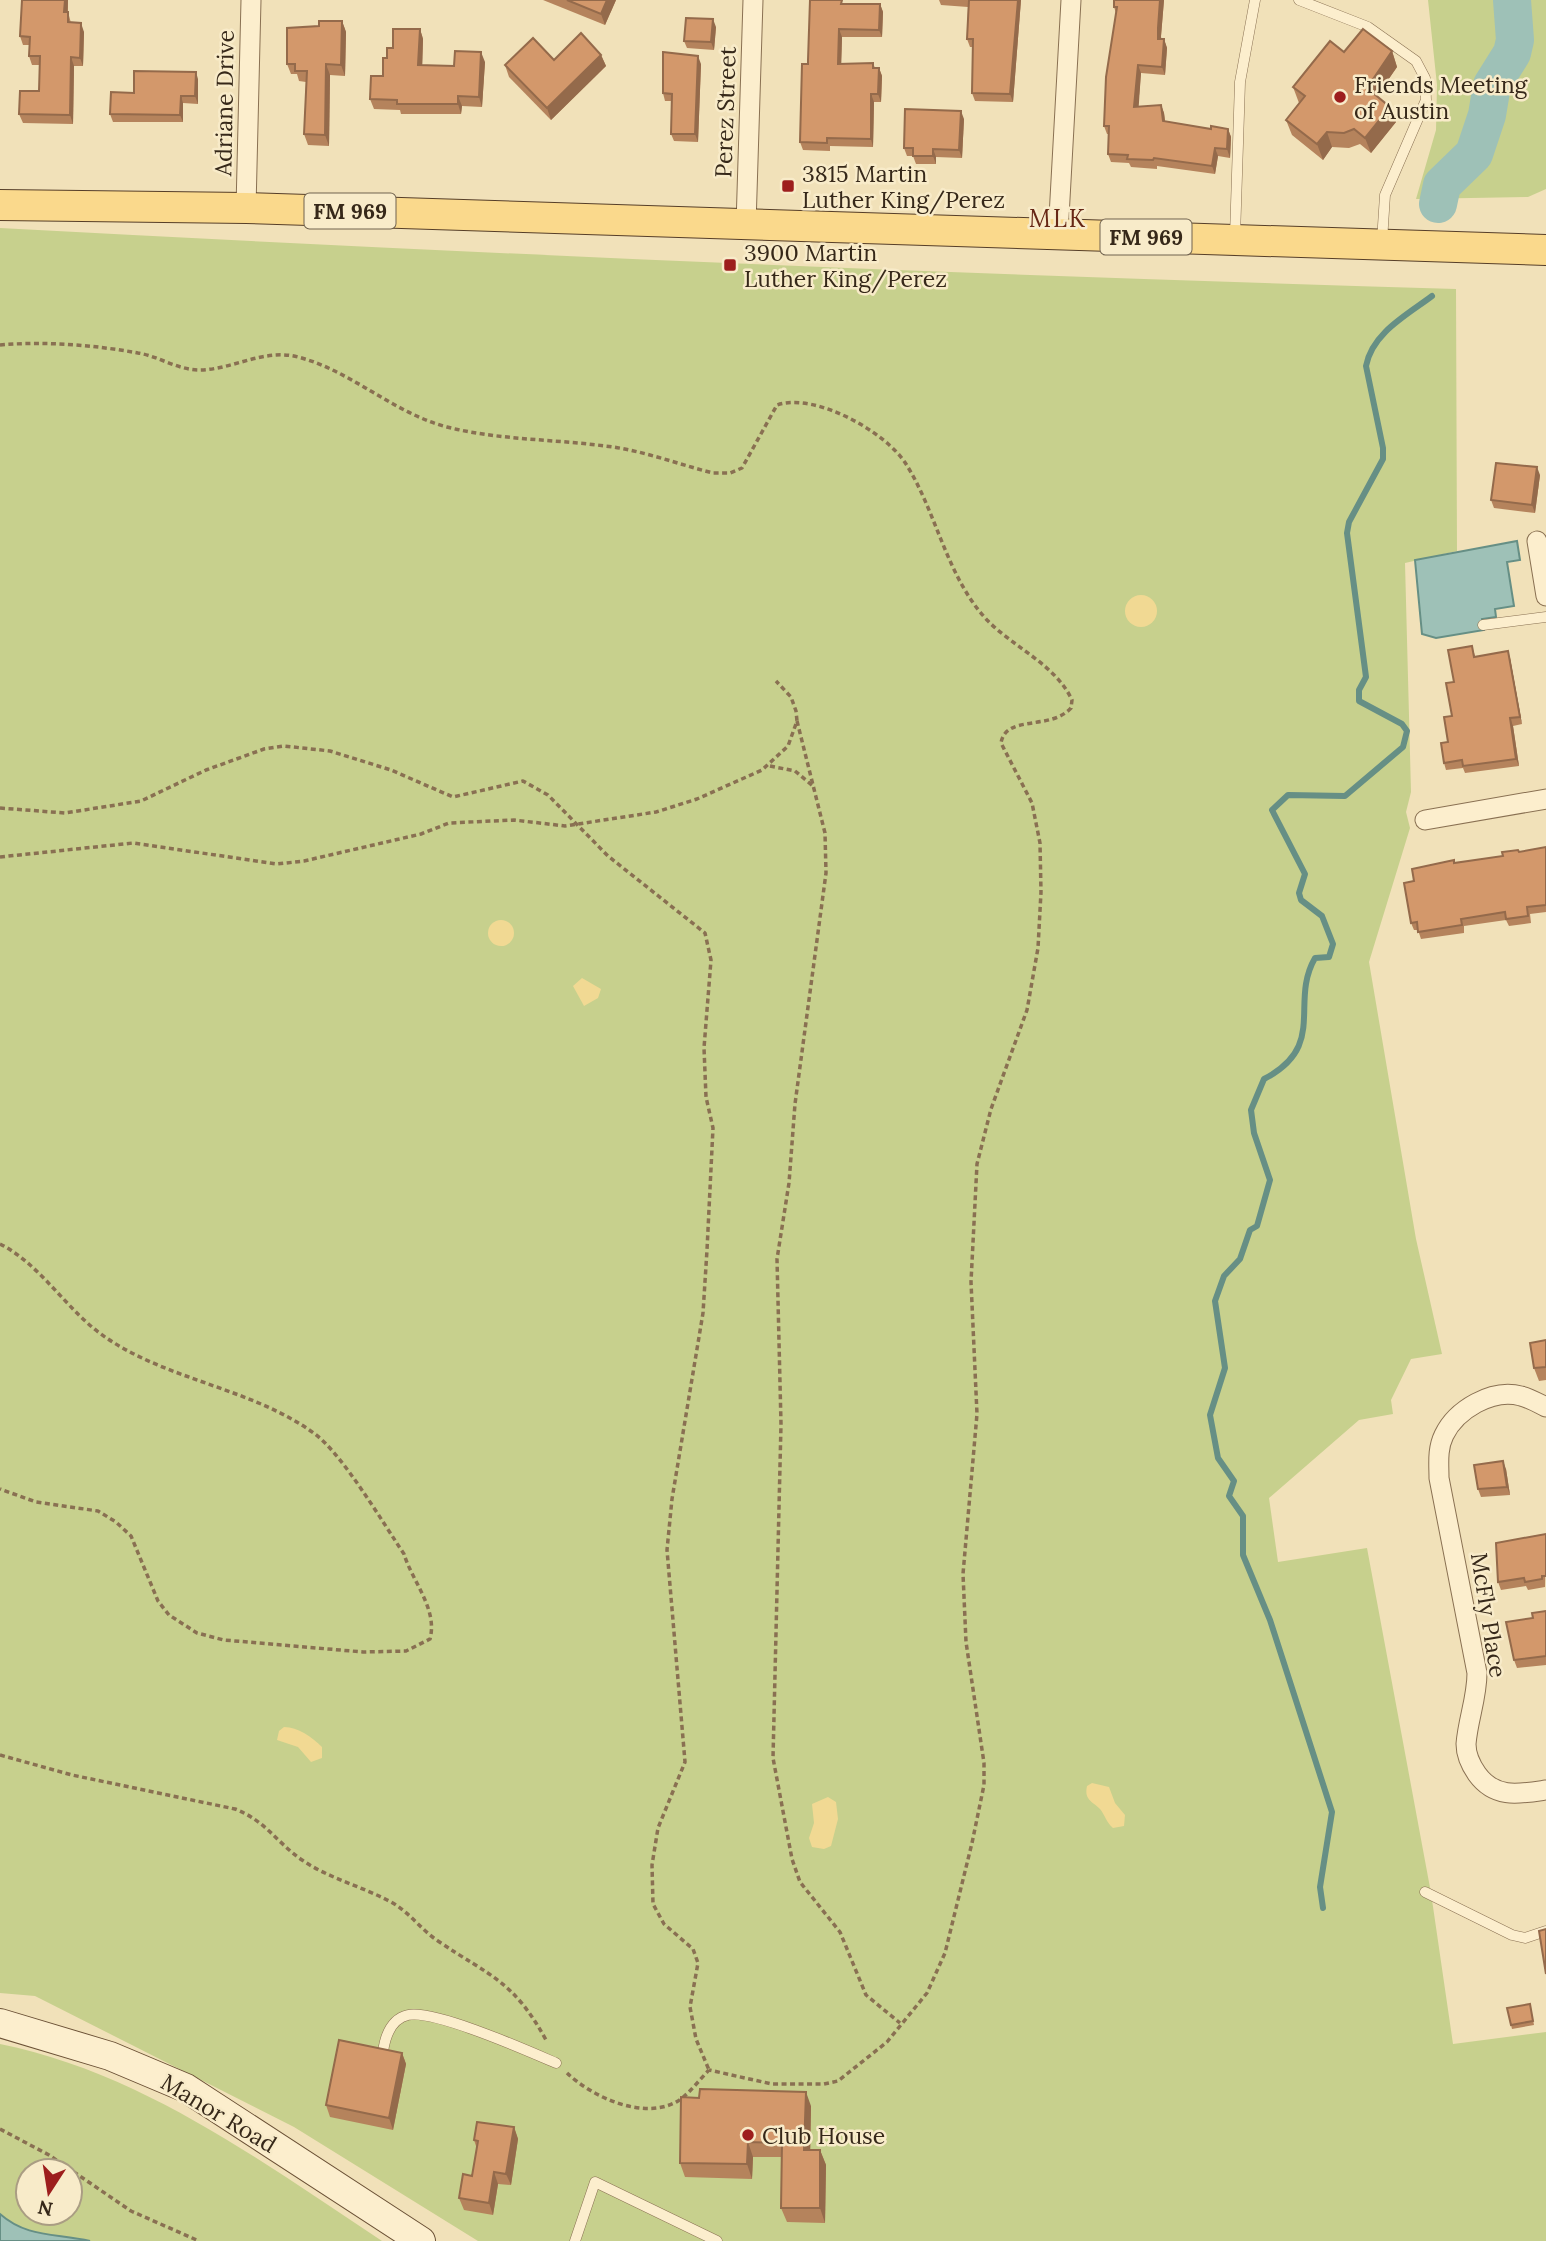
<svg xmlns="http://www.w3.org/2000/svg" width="1546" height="2241" viewBox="0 0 1546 2241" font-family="Lora,serif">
	<rect width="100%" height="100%" fill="#f1e1b9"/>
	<!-- green -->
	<g fill="#c7d08d" fill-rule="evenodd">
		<path d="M1428 0H1546V189L1528 197 1416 199 1436 130 1437 85Z"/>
		<path d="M0 228C485 254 970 275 1456 289L1457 551 1405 563 1411 792 1406 812 1410 828 1369 962 1416 1239 1442 1354 1411 1359 1391 1400 1393 1414 1359 1420 1269 1498 1278 1562 1367 1548 1431 1893 1453 2044 1546 2032V2241H478L294 2127 35 1996 0 1993Z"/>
		<path d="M0 2044C143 2073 262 2162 382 2241H0ZM28 2171H70V2213H28Z"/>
	</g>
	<!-- sand -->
	<g fill="#f1d993">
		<circle cx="1141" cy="611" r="16"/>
		<circle cx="501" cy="933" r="13"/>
		<path d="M582 978 601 989 598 998 584 1006 573 986Z"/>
		<path d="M284 1727C298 1727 312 1737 322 1747V1758L311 1762 298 1747 277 1740 279 1731Z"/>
		<path d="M1092 1783 1109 1787 1115 1803 1125 1815 1124 1826 1113 1828C1106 1822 1105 1815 1100 1809 1092 1801 1084 1800 1087 1786Z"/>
		<path d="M828 1797 836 1802 838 1819 831 1846 824 1849 812 1847 809 1838 814 1823 812 1804Z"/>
	</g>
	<!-- water -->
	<g fill="#9ec1b7" stroke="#668f85" stroke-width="2">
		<path d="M1517 541 1520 560 1507 562 1514 606 1495 609 1496 617 1482 619 1484 630 1436 638 1422 634 1415 560Z"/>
		<path d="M0 2214C27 2238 56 2233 90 2241H0Z"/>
	</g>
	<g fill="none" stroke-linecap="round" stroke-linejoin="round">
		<!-- stream -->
		<path stroke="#668f85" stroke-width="6" d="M1323 1908 1320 1887 1332 1812 1270 1620 1243 1555V1516L1229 1496 1234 1481 1218 1458 1210 1415 1225 1368 1215 1301 1224 1276 1240 1259 1250 1230 1257 1226 1270 1180 1254 1133 1251 1110 1264 1079C1328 1046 1289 1003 1315 958L1329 957 1333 944 1322 916 1301 900 1299 893 1305 874 1272 810 1288 795 1345 796 1403 747 1407 731 1402 724 1359 701V690L1366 677 1347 533 1349 522 1383 459V448L1366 366C1372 333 1407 315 1432 296"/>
		<!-- river -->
		<path stroke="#9ec1b7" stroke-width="38" d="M1438 204 1442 185 1474 154 1487 115 1492 85 1512 53 1515 40 1512 0"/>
		<defs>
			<g id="service">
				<path d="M1299 0 1368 27 1416 61 1425 78 1426 100 1385 195 1382 241"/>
				<path d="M1235 236 1240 82 1255 0"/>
				<path d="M1483 625 1546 617"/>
				<path d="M1425 1892 1512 1935 1525 1938 1546 1931"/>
				<path d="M383 2052C385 2037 391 2019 408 2015 434 2009 528 2051 556 2063"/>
				<path d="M575 2241 595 2182 717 2241"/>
			</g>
			<g id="minor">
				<path d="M246 208 251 0"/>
				<path d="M746 225 753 0"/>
				<path d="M1058 235 1071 0"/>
				<path d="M1537 541 1546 596"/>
				<path d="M1425 820 1546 799"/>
				<path d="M1546 1407C1538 1403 1529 1398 1521 1396 1492 1388 1456 1410 1444 1435 1437 1449 1439 1464 1439 1478L1477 1673C1477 1698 1468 1719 1466 1744 1466 1755 1470 1764 1477 1774 1495 1799 1519 1794 1546 1790"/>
			</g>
			<path id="secondary" d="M0 2023 110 2056 186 2088 421 2241"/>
			<path id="primary" d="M0 205 246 208 1546 250"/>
		</defs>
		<!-- service casing -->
		<use href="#service" stroke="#897052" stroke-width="11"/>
		<!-- minor casing -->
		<use href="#minor" stroke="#897052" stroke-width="21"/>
		<!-- secondary casing -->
		<use href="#secondary" stroke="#6b5136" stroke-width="30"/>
		<!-- primary casing -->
		<use href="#primary" stroke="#563e28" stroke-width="32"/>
		<!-- path -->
		<g stroke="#897052" stroke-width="3.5" stroke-dasharray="5 3.5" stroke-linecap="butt">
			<path d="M0 345C45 341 94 345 138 353 158 356 178 370 199 370 232 370 264 348 298 357 352 371 393 413 447 427 498 440 552 439 605 446 642 450 677 464 713 473H730L742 468 777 405C815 392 886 432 906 464 937 513 946 576 987 620 1013 647 1056 665 1072 700L1071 708C1050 731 1006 714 1001 743L1032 803 1040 843 1041 892 1038 948 1027 1010 991 1109 977 1164 971 1282 977 1414 963 1574 966 1642 984 1763V1785L972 1843 945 1953 927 1993 887 2042 838 2081 824 2084H772L709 2070"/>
			<path d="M797 721 825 833 826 873 795 1104 789 1183 777 1259 781 1424 773 1758 792 1859 800 1882 840 1932 866 1995 900 2023"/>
			<path d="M770 766 795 771 813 786"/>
			<path d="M0 808 65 813 141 801 206 770 264 749 284 746 330 751 391 770 453 797 523 781 548 795 608 856 705 933 711 960 704 1048 706 1097 713 1128 707 1250 703 1313 672 1499 667 1550 685 1762 658 1828 652 1865 653 1904 664 1924 693 1949 698 1963 690 2007 696 2039 709 2070"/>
			<path d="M0 857 133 843 277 864 304 861 421 834 449 823 514 820 565 826 656 812 697 799 762 770 788 746 797 721 796 711 791 697 776 681"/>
			<path d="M0 1244C42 1265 68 1313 108 1339 171 1381 254 1389 315 1434 343 1455 383 1523 404 1554 412 1581 438 1609 430 1639L406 1651 363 1652 224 1640 197 1633 169 1615 158 1601 131 1536 116 1522 98 1511 36 1502 0 1489"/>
			<path d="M0 1755 72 1775 235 1809C266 1821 276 1842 302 1860 328 1878 361 1886 389 1901 409 1911 420 1929 438 1941 491 1977 513 1980 546 2040"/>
			<path d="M567 2073C592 2097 644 2121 678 2101 689 2094 700 2079 709 2070"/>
			<path d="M0 2129 49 2155 131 2211 199 2241"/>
		</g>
		<!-- service -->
		<use href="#service" stroke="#fceecd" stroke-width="10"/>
		<!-- minor -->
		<use href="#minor" stroke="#fceecd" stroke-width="19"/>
		<!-- secondary -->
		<use href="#secondary" stroke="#fceecd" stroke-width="28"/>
		<!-- primary -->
		<use href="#primary" stroke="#fad98c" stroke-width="30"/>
	</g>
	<!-- wall -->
	<g fill="#b5835c">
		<path d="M22 0H68V12L71 23 84 32 83 66H74L73 124 23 123 19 114 39 91V65H32L29 56 30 45H23L20 36Z"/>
		<path d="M543 0H616L605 25Z"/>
		<path d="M939 0H1021L1013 102 975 101 972 93 973 47H970L967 39 968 7 941 5Z"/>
		<path d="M1114 0H1164L1161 36V39H1164L1167 48 1165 75 1141 73 1138 107 1161 105 1164 113 1165 121 1211 129H1228L1231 137 1230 158 1218 156 1215 174 1157 166V169L1131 167 1129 163 1111 162 1108 154 1109 134H1107L1104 126 1116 13 1114 7Z"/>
		<path d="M845 4H880L883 12 882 37H842L841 64 873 63 875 68H879L882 76 881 102H874L873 147 830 146V151L803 150 800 142 808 64Z"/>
		<path d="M342 21 346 32 345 76 330 75 329 146 308 145 304 134 306 82 299 81 297 74H291L287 64 319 26Z"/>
		<path d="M716 27 714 50 687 48 684 41Z"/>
		<path d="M420 29 423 39 422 65 454 66 485 62 482 107 462 106 461 114H401L400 110 374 109 370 99 383 76 387 58 393 48Z"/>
		<path d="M1392 51 1397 67 1377 96 1390 107 1396 122 1371 153 1360 144 1349 148 1332 147 1323 160 1292 135 1286 120 1299 103 1293 87 1344 52Z"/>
		<path d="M601 55 606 66 551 120 509 77 505 65Z"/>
		<path d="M701 64 698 142 674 141 671 134V101H665L663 93Z"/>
		<path d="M198 79V104L183 103V122H113L110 114 134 93Z"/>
		<path d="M964 119 962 158 936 157V164H916L913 156H907L904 148Z"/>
		<path d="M1540 475 1535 513 1494 508 1491 500Z"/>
		<path d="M1472 646 1475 656 1510 658 1522 724 1513 726 1519 766 1465 773 1463 768 1446 770 1444 763 1452 716 1454 682Z"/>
		<path d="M1546 847V912L1530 914 1531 923 1509 926 1506 920 1464 926V933L1421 939 1418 930H1414L1411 923 1414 881 1454 860 1455 863 1503 856Z"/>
		<path d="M1546 1340V1380L1539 1381 1534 1368Z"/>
		<path d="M1506 1469 1510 1495 1481 1497 1478 1489Z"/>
		<path d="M1546 1534 1545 1587 1528 1590 1526 1586 1501 1590 1498 1582Z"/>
		<path d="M1546 1611V1665L1517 1668 1514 1660 1533 1618Z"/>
		<path d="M1531 2008 1534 2025 1512 2029 1511 2025Z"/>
		<path d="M402 2053 406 2064 393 2130 330 2117 326 2105Z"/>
		<path d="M811 2106 810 2150H820L826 2165 825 2223 787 2222 781 2208 782 2157H753L752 2179 685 2177 680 2163Z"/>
		<path d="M514 2127 518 2139 511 2185 498 2184 493 2215 464 2210 459 2198 472 2176 477 2149 474 2140Z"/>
	</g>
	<!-- shaded-wall -->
	<g fill="#946a4b">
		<path d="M65 0H68L67 21 64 12Z"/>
		<path d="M607 0H616L605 25 601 14Z"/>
		<path d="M1018 0H1021L1013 102 1010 94Z"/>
		<path d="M1160 0H1164L1161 36 1162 47 1158 39V28Z"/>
		<path d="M880 4 883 12 882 37 879 30Z"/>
		<path d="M713 19 716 27 714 50 711 42Z"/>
		<path d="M342 21 346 32 345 76 341 65Z"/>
		<path d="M81 23 84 32 83 66 80 58Z"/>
		<path d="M420 29 423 39 422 75 418 65Z"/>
		<path d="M839 29 842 37 841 72 838 64Z"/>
		<path d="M1164 39 1167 48 1165 75 1162 67Z"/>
		<path d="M1392 51 1397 67 1372 103 1367 88Z"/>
		<path d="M481 52 485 62 482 107 479 97Z"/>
		<path d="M601 55 606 66 551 120 547 108Z"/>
		<path d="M698 56 701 64 698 142 695 134Z"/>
		<path d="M71 57 74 66 73 124 70 115Z"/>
		<path d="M326 64 330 75 329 146 325 135Z"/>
		<path d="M1138 65 1141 73 1138 116 1134 107Z"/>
		<path d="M879 68 882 76 881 102 878 94Z"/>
		<path d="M196 72 198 79V104L195 96Z"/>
		<path d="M871 94 874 102 873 147 871 139Z"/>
		<path d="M181 96 183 103V122L180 115Z"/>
		<path d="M458 96 462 106 461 114 458 104Z"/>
		<path d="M1161 105 1164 113 1166 129 1163 121Z"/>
		<path d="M1390 107 1396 122 1371 153 1365 138Z"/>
		<path d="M961 111 964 119 962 158 959 150Z"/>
		<path d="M1228 129 1231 137 1230 158 1227 149Z"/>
		<path d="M1327 132 1332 147 1323 160 1317 144Z"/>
		<path d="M1215 148 1218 156 1215 174 1212 166Z"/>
		<path d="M933 149 936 157V164L933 156Z"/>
		<path d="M1537 467 1540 475 1535 513 1532 505Z"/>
		<path d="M1508 651 1510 658 1522 724 1520 717Z"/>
		<path d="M1510 718 1513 726 1519 766 1516 759Z"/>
		<path d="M1503 1461 1506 1469 1510 1495 1507 1487Z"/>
		<path d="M402 2053 406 2064 393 2130 389 2118Z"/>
		<path d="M806 2092 811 2106 810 2164 804 2150Z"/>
		<path d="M514 2127 518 2139 511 2185 506 2174Z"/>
		<path d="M748 2142 753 2157 752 2179 747 2164Z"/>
		<path d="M820 2150 826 2165 825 2223 820 2208Z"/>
		<path d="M494 2172 498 2184 493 2215 489 2203Z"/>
	</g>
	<!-- building -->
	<g fill="#d3986b" stroke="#946a4b" stroke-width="2">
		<path d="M22 0H65L64 12H68V22L81 23 80 58 71 57 70 115 19 114 20 91H39L40 56H29L30 37 20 36Z"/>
		<path d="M567 0H607L601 14Z"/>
		<path d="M810 0H842L841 4H880L879 30 839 29 838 64 873 63V68H879L878 94H871V139L827 138V143L800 142 802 64H808V60Z"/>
		<path d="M969 0H1018L1010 94 972 93 973 39H967Z"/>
		<path d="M1114 0H1160L1158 28V39H1164L1162 67 1138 65 1134 107 1161 105 1163 121 1211 129V126L1228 129 1227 149 1215 148 1212 166 1154 158 1153 160 1127 159 1128 155 1108 154 1109 126H1104L1106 77 1117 7H1114Z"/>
		<path d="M686 18 713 19 711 42 684 41Z"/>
		<path d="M319 21H342L341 65 326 64 325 135 304 134 307 71H295V64H287V28L319 26Z"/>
		<path d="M393 29H420L418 65 454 66 455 51 481 52 479 97 458 96V104H397V100L370 99 371 76H383V58H387V48H393Z"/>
		<path d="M1363 29 1392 51 1367 88 1390 107 1365 138 1354 129 1344 133 1327 132 1317 144 1286 120 1305 96 1293 87 1330 41 1344 52Z"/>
		<path d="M581 33 601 55 547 108 505 65 533 38 554 60Z"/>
		<path d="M663 52 698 56 695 134H671L672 94 663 93Z"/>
		<path d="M134 71 196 72 195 96H181L180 115 110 114 111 92 134 93Z"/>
		<path d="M905 109 961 111 959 150 933 149V156H913V148H904Z"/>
		<path d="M1496 463 1537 467 1532 505 1491 500Z"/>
		<path d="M1472 646 1474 657 1508 651 1520 717 1510 718 1516 759 1463 766 1462 760 1444 763 1441 743 1448 742 1444 717 1452 716 1446 683 1454 682 1448 650Z"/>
		<path d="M1546 847V905L1527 907 1528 916 1506 919 1505 912 1461 919 1462 925 1418 932 1417 922 1411 923 1404 883 1414 881 1412 869 1454 860V863L1503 856 1502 852 1518 850 1519 852Z"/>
		<path d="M1546 1340V1367L1534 1368 1530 1343Z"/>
		<path d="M1503 1461 1507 1487 1478 1489 1474 1465Z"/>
		<path d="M1546 1534V1576H1542V1579L1525 1582 1524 1578 1498 1582 1496 1543Z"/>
		<path d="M1546 1611V1656L1514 1660 1506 1622 1533 1618 1532 1613Z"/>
		<path d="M1546 1929V1974L1539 1931Z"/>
		<path d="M1530 2004 1533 2021 1511 2025 1507 2008Z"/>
		<path d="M339 2040 402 2053 389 2118 326 2105Z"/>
		<path d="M700 2089 806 2092 804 2150H820V2208H781L782 2143 748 2142 747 2164 680 2163 681 2097 699 2098Z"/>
		<path d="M477 2122 514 2127 506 2174 494 2172 489 2203 459 2198 463 2174 472 2176 478 2141 474 2140Z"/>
	</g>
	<!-- markers -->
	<g fill="#9d1e1d" stroke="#f8ebc9" stroke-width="2.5">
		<circle cx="1340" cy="97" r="7"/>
		<rect x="781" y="179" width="14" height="14" rx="3.5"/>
		<rect x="723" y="258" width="14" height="14" rx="3.5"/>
		<circle cx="748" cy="2135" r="7"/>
	</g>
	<g text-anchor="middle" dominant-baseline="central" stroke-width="5" stroke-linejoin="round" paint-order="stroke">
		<!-- shield labels -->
		<g fill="#f8ebc9" stroke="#70624e" stroke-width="2">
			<rect x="304.5" y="193.5" width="91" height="35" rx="5"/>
			<rect x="1100.5" y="219.5" width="91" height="35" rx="5"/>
		</g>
		<g font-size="21" font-weight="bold" fill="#362819">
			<text x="350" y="211">FM 969</text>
			<text x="1146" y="237">FM 969</text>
		</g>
		<!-- poi labels -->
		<g font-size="23" fill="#362819" stroke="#f8ebc9" text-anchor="start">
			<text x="1354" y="84">Friends Meeting<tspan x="1354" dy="26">of Austin</tspan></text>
			<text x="802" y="173">3815 Martin<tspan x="802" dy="26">Luther King/Perez</tspan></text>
			<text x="744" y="252">3900 Martin<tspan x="744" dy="26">Luther King/Perez</tspan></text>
			<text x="762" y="2135">Club House</text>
		</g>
		<!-- street labels -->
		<g font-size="23" fill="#362819" stroke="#f8ebc9">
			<text transform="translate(224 103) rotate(-89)">Adriane Drive</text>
			<text transform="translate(725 112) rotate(-88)">Perez Street</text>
			<text transform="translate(1489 1615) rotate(81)">McFly Place</text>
			<text transform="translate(219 2113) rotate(31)">Manor Road</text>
		</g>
		<!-- neighbourhood labels -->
		<g font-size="24" letter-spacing="2" fill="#672715" stroke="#f8ebc9">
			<text x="1058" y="218">MLK</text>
		</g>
	</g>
	<!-- north arrow -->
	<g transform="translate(49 2192) rotate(192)"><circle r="33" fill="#f8ebc9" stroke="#aa9d83" stroke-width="2"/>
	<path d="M0-5L12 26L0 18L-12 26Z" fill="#9d1e1d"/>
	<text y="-10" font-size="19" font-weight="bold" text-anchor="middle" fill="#362819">N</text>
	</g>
</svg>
